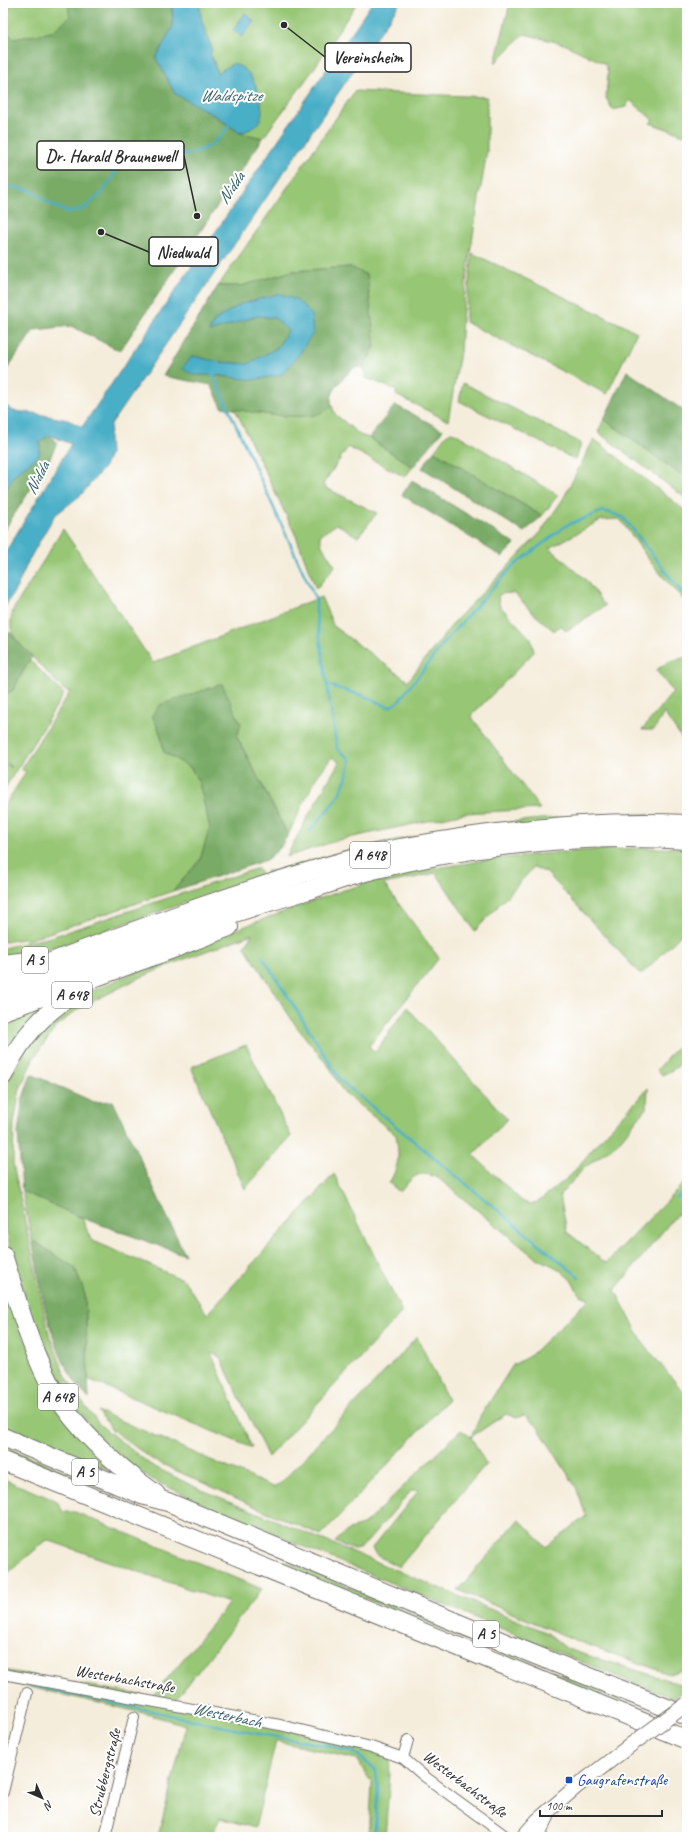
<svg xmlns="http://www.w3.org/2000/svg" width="690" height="1840" viewBox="0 0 690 1840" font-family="Caveat,sans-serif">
	<rect width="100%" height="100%" fill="#fff"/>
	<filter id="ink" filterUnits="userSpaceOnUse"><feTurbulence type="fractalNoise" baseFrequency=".025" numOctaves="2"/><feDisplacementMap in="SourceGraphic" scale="8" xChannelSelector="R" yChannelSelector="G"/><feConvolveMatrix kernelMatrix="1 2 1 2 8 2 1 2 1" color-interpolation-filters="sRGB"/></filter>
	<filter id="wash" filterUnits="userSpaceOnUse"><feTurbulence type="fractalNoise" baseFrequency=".012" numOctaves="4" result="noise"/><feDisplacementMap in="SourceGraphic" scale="16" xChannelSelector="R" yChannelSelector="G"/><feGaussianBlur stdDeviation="0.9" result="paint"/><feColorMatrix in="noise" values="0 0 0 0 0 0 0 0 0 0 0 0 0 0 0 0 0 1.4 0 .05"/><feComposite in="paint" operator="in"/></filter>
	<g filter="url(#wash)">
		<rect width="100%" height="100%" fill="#f5eddb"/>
		<!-- green -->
		<g fill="#97c675" stroke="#617850">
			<path d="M11 3H66L68 4 70 17 52 32 14 39 3 28Z"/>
			<path d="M199 3H357L313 70 263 138 240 133 251 129 217 73 213 58 210 55 212 49 202 22Z"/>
			<path d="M510 3H687V136L650 123 653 120 630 100 626 107 613 110 606 98 608 72 605 64 564 44 524 34 495 63Z"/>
			<path d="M355 91 487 97V151L470 253 462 318 460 352 448 421 396 395V390L366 378 363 367 375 347 350 267 293 271 241 286H218Z"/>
			<path d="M472 253 637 332 607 394 465 322Z"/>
			<path d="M463 383 581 443 576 460 459 401Z"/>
			<path d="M332 406 335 414 360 435 369 438 413 467 405 477 348 447 323 484 326 488 377 513 358 537 337 524 320 535 322 546 335 566 316 589 296 536 235 409C265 414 306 424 332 406Z"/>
			<path d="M604 419 687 479V493L684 497 598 432Z"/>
			<path d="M451 432 455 433 558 495 542 516 434 451 446 435Z"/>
			<path d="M594 439 687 512V604L652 564 620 519 601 520 550 548 586 580 605 606 566 631 561 625 554 631 533 613 514 593 500 594 498 597 499 605 531 639 534 652 471 716 540 809 465 813 339 840 286 857 311 811 339 762 332 757 316 778 288 835 237 737 152 715 160 732 164 752 191 768 199 783 210 827 200 860 173 891 25 941 24 939 3 942V808L26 772 21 769 70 692 64 690 16 640C9 628 10 623 13 610L63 529 153 663 321 597 334 627 408 681 456 620 540 533 563 499Z"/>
			<path d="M687 657V746L664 713 654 730H642L673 692 656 670 670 661Z"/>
			<path d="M29 659 64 694 3 791V762L12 768 3 759V695L13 690Z"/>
			<path d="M618 814H649L648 816 267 875 266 871H274C318 859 362 846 407 838 477 824 547 817 618 814Z"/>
			<path d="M641 848H687V929L641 975 547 873 534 867 475 931 436 873 384 884 439 958 369 1046 375 1052 407 1007 507 1119 473 1155 522 1201 529 1204 538 1202 571 1175 601 1139 648 1088 647 1107 618 1143 583 1169 560 1195 567 1232 606 1263 687 1180V1218L677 1214 615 1290 643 1343 687 1396V1669L669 1674 577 1641 458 1590 519 1519 546 1547 586 1516 576 1487 537 1426 524 1415 516 1418 506 1414 471 1437 486 1464 399 1567 376 1555 372 1548 419 1490H412L367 1542C354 1554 350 1548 335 1542L349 1529 363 1525 368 1521 461 1430 471 1437 480 1417 513 1365 531 1355 589 1299 579 1294 571 1280 559 1269 533 1256 438 1178C417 1169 414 1176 400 1192L389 1183C400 1164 399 1156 396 1135L343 1092 330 1068 296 1026 245 947 252 934 174 963 137 979 78 1009 57 1026 33 1059 20 1089 14 1123 13 1164 49 1334 65 1374 79 1398 99 1424 110 1433 151 1465 195 1487 548 1633 567 1649 687 1686V1688L673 1698 621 1678 239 1520 155 1481 131 1466 103 1443 55 1381 27 1311 22 1284 20 1285 3 1218 4 1092 8 1080 30 1042 81 996 149 966 253 923 341 891 374 881 417 871 493 859 574 851Z"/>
			<path d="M255 869H258L260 871 261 877 68 943 40 952 3 958V948L51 937Z"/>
			<path d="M59 998 3 1066V1020Z"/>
			<path d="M687 1035C687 1059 685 1065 662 1075L657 1070Z"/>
			<path d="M246 1045 291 1136 245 1189 191 1067Z"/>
			<path d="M334 1174 402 1312 268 1457 220 1357 211 1353 252 1448 88 1379 85 1295 75 1268 32 1240 22 1191 82 1218 91 1240 184 1280 207 1314Z"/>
			<path d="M3 1276 23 1336 119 1474 3 1425Z"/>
			<path d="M417 1337 448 1400 321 1535 267 1512 153 1460 111 1429 98 1411 273 1487 281 1483Z"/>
			<path d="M3 1446 117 1493 116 1496 3 1450Z"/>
			<path d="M3 1479 57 1501 63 1512H75L262 1589 175 1701 389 1755 390 1775 385 1837H369L372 1783 356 1759 276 1741 255 1828 220 1818 211 1837H158L186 1725 143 1713 3 1681V1670L152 1697 229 1603 47 1540 9 1572 3 1563Z"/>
			<path d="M283 1560 654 1713 649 1715 280 1564Z"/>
		</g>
		<!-- forest -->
		<g fill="#79ab66" stroke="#526b48" fill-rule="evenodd">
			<path d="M66 3H172L173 26 156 58 201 107 240 133 263 138 120 351 71 326 34 330 3 375V28L14 39 52 32 70 17 68 5Z"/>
			<path d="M350 267 367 275 375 347 363 367 353 368C344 378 327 392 332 406 326 411 318 415 310 416 283 419 248 411 222 407L211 385 163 376 218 286H241L293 271ZM297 300 281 375 229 377 213 375 193 356 219 362 248 364 277 348 288 331 275 318 257 316 209 332 215 320Z"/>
			<path d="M627 371 687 413V479L604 419Z"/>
			<path d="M395 405 443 430 413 467 369 438Z"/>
			<path d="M49 435 57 443 48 462 3 532V495L14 475 39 455 40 442Z"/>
			<path d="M434 451 542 516 524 532 422 468Z"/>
			<path d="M412 480 515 544 502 557 402 495Z"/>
			<path d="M10 632 16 640 32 656 13 690 3 695V666L7 656 3 646V637Z"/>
			<path d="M222 684 241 724 237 737 288 835 280 848 266 860 173 891 200 860 210 827 199 783 191 768 164 752 160 732 152 715 160 705Z"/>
			<path d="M31 1074 94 1102 113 1101 185 1255 82 1218 22 1191 18 1133 23 1098Z"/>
			<path d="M32 1240 75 1268 85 1295 89 1399C49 1358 43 1294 32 1240Z"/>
		</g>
		<!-- water -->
		<g fill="#48afc7" stroke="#3a6d79">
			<path d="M172 3H199L202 22 212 49 210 55 212 58 217 73 234 63C238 66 246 69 249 74 256 82 266 110 260 120 256 128 247 131 240 133L216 116 175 94 156 58 173 26Z"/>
			<path d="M372 3H400L111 424 109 437 110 453 106 465 81 495 54 516 29 560 17 587 3 610V556L71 444 49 435 40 442 39 455 14 475 3 495V403L13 411 33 413 68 420 82 427Z"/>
			<path d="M245 13 254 21 242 37 233 30Z"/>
			<path d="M279 294 297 300 311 314 313 333 298 356 281 375 253 380 213 375H194L182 368 193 356 219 362 248 364 277 348 288 331 275 318 257 316 209 332 215 320 241 304Z"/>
		</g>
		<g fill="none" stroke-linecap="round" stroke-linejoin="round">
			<!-- stream -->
			<g stroke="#48afc7" stroke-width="2.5">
				<path d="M134 159C161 158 192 159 215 142 220 137 225 131 229 125"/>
				<path d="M3 188 7 186 29 190 50 204 68 212 83 209 102 193 117 170"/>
				<path d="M213 375 316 600V613L337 749 349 758 350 763 346 779 338 797 310 831"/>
				<path d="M327 685 364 696 389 707 398 702 451 634 512 567 567 525 603 511 623 517 687 599"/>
				<path d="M262 956 342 1082 579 1277"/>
				<path d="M677 1198 687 1187"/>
				<path d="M13 1681 248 1732 331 1746 357 1754 376 1771 378 1791 374 1837"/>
			</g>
		</g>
	</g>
	<g filter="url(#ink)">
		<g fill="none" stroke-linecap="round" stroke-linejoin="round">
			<defs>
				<g id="minor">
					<path d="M3 1674 280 1725 371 1747 403 1758 424 1776 507 1837"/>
					<path d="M403 1758 408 1740"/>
					<path d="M3 1792 27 1693"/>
					<path d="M105 1837 134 1717"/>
				</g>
				<g id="secondary">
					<path d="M523 1837 538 1820 576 1787 632 1744"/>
					<path d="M537 1837 547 1817"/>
				</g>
				<g id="motorway">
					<path d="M3 964 36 960"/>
					<path d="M3 980C116 938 229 893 345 861 383 850 422 844 460 838 535 827 611 820 687 824"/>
					<path d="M3 995C102 959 201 922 302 892 326 885 349 876 373 870 472 845 586 833 687 840"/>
					<path d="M3 1011 170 950 229 927"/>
					<path d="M3 1076C19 1039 45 1011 80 990"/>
					<path d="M3 1255C18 1301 30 1351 55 1393 79 1433 117 1466 156 1494"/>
					<path d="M3 1437 142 1495 168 1502 508 1644 687 1716"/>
					<path d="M3 1461 687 1740"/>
				</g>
			</defs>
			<!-- minor casing -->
			<use href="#minor" stroke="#726f69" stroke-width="12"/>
			<!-- secondary casing -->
			<use href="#secondary" stroke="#726f69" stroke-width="16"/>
			<!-- motorway casing -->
			<use href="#motorway" stroke="#726f69" stroke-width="20"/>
			<!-- minor -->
			<use href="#minor" stroke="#fff" stroke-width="10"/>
			<!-- secondary -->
			<use href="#secondary" stroke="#fff" stroke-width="14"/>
			<!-- motorway -->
			<use href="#motorway" stroke="#fff" stroke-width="18"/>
			<defs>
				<path id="secondary-bridge" d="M632 1744 687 1704"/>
			</defs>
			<!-- secondary-bridge casing -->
			<use href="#secondary-bridge" stroke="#726f69" stroke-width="16" stroke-linecap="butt"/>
			<!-- secondary-bridge -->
			<use href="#secondary-bridge" stroke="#fff" stroke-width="14"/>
		</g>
	</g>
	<!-- markers -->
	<rect fill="#1a4fb4" stroke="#fff" stroke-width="1.5" x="565" y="1776" width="8" height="8" rx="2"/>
	<g text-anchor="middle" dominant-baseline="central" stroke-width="4" stroke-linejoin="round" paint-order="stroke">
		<!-- shield labels -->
		<g fill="#fff" stroke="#6b6b6b" stroke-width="1">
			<rect x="350" y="842" width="40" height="26" rx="3"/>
			<rect x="22" y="947" width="26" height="26" rx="3"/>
			<rect x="52" y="982" width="40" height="26" rx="3"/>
			<rect x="38" y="1384" width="40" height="26" rx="3"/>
			<rect x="72" y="1459" width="26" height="26" rx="3"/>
			<rect x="473" y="1621" width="26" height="26" rx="3"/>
		</g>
		<g font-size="15" font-weight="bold" fill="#2b2b2b">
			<text x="370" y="855">A 648</text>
			<text x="35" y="960">A 5</text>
			<text x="72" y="995">A 648</text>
			<text x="58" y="1397">A 648</text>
			<text x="85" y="1472">A 5</text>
			<text x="486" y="1634">A 5</text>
		</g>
		<!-- street labels -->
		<g font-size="16" fill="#2b2b2b" stroke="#fff">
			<text transform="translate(125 1679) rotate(10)">Westerbachstraße</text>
			<text transform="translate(105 1773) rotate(-76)">Strubbergstraße</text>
			<text transform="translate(465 1784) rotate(37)">Westerbachstraße</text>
		</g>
		<!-- transit labels -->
		<g font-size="16" fill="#164399" stroke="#fff" text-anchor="start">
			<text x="577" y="1780">Gaugrafenstraße</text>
		</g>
		<!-- water labels -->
		<g font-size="17" font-style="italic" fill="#376069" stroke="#fff">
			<text x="231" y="95">Waldspitze</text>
			<text transform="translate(231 188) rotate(-55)">Nidda</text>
			<text transform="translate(37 478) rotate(-62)">Nidda</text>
			<text transform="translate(227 1715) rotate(12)">Westerbach</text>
		</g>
	</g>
	<!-- callouts -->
	<path fill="none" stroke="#2b2b2b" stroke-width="1.5" d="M284 25L325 57M197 216L184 156M101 232L149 252"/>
	<g fill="#2b2b2b" stroke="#fff" stroke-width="1.5">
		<circle cx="284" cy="25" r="4"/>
		<circle cx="197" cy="216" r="4"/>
		<circle cx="101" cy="232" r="4"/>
	</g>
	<g fill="#fff" stroke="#2b2b2b" stroke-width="1.5">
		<rect x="325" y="43" width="86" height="29" rx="4"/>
		<rect x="37" y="141" width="147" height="29" rx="4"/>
		<rect x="149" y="237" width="69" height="29" rx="4"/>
	</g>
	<g font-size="17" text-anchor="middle" font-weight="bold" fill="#2b2b2b">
		<text x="368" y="63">Vereinsheim</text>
		<text x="111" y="162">Dr. Harald Braunewell</text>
		<text x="183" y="258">Niedwald</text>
	</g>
	<!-- margin -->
	<rect width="690" height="1840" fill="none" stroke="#fff" stroke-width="16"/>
	<!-- north arrow -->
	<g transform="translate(42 1798) rotate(135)" stroke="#ffffff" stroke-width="3" paint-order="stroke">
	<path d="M0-3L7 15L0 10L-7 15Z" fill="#2b2b2b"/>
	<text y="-6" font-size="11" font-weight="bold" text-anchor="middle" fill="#2b2b2b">N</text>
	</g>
	<!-- scale -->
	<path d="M540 1810v6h122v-6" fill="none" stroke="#2b2b2b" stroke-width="2"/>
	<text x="546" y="1810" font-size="12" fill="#2b2b2b" stroke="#ffffff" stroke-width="3" paint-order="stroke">100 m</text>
</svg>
